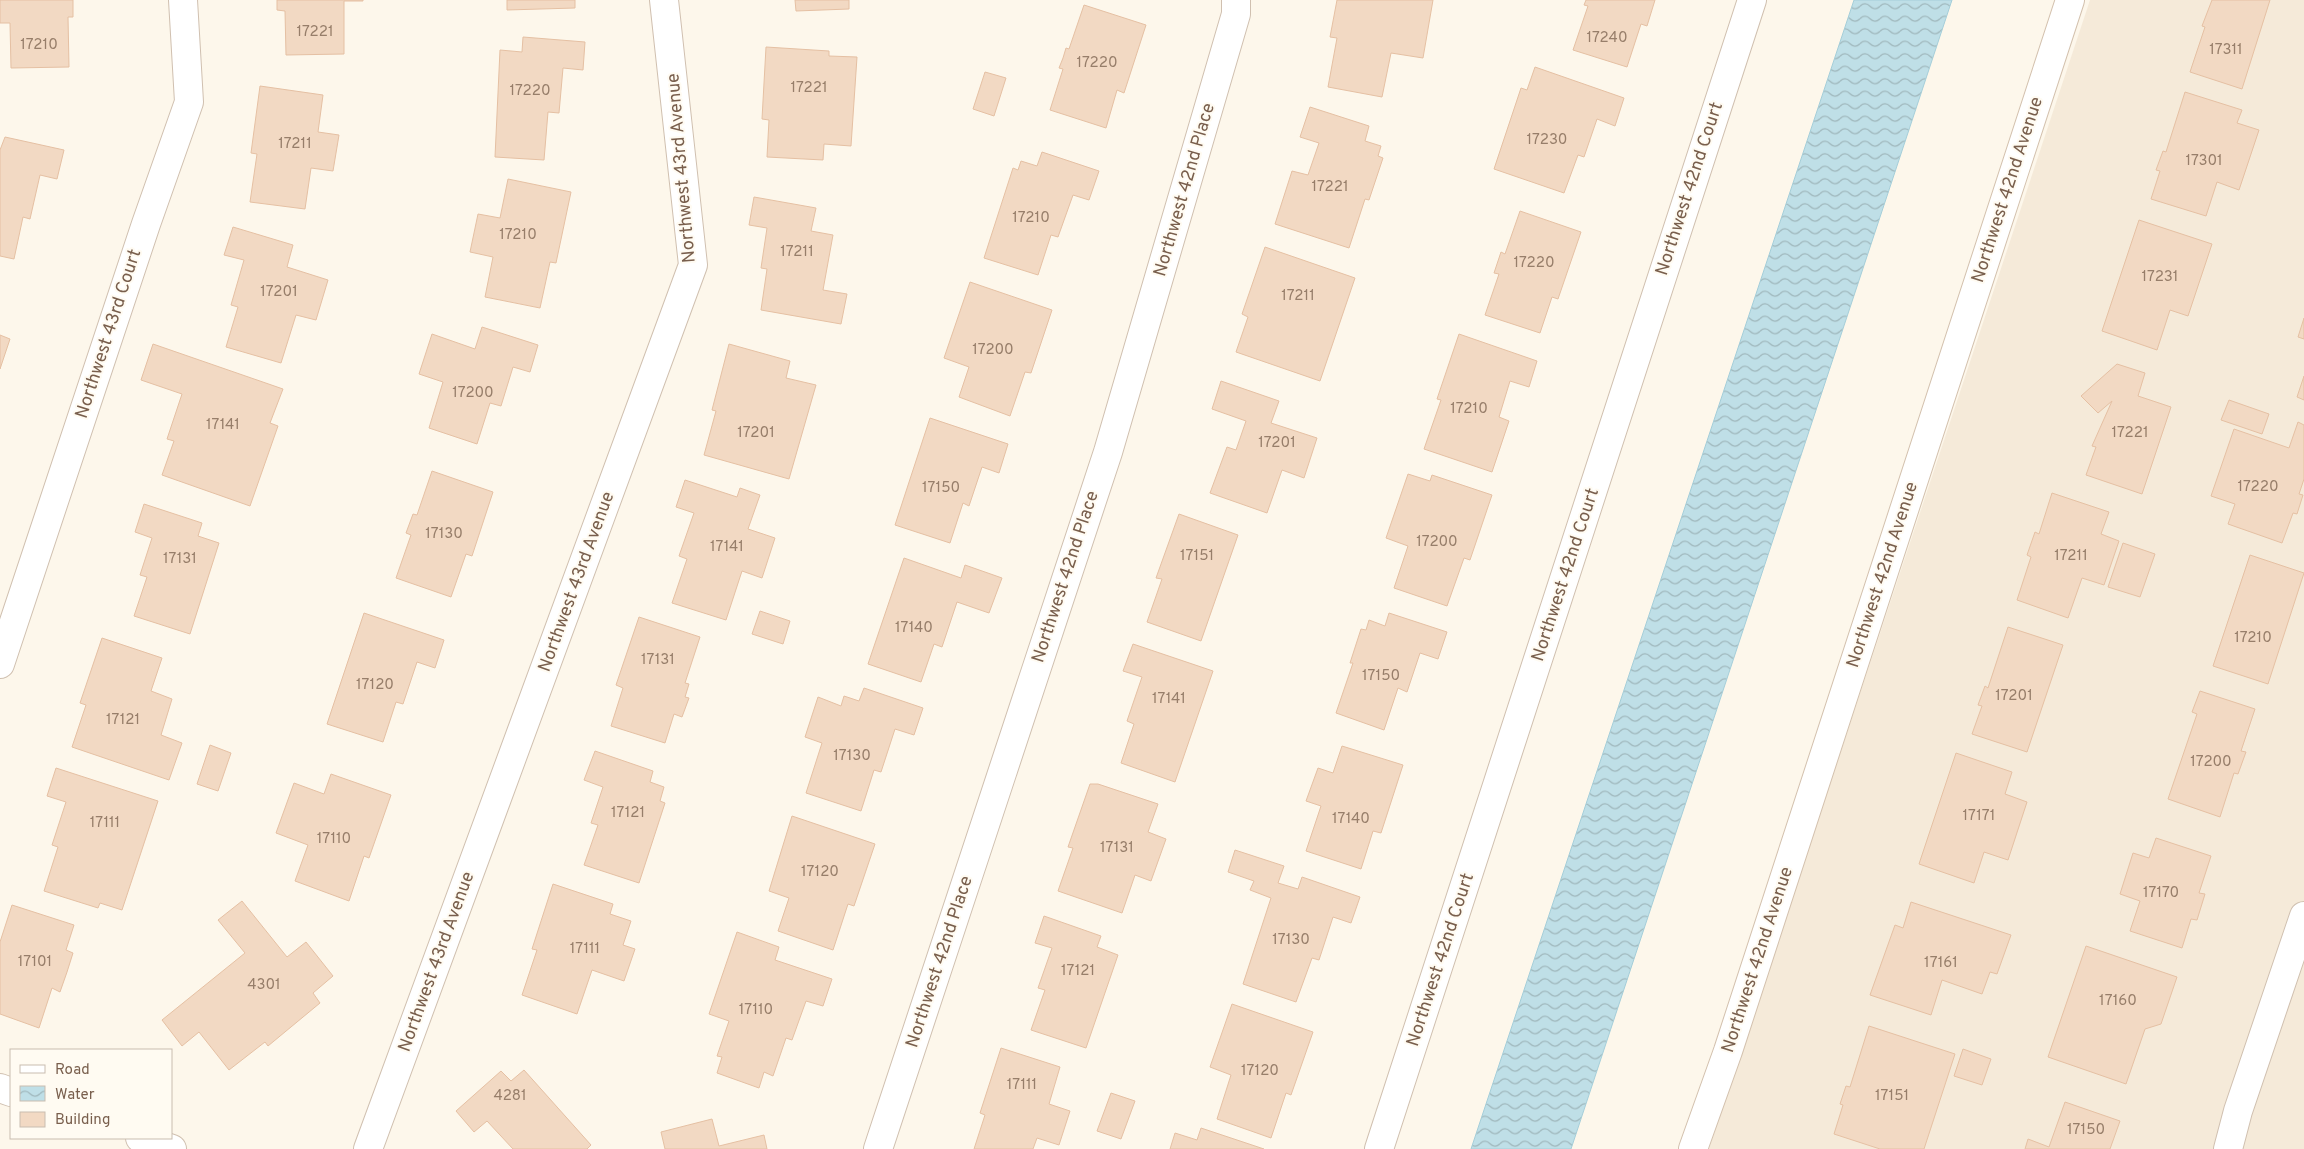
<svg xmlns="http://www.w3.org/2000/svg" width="2304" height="1149" viewBox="0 0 2304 1149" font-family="Overpass,sans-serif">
	<defs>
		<pattern id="water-waves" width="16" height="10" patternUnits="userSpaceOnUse" patternTransform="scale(1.25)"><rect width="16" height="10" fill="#bfdfe7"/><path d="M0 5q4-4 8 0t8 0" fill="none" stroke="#a0b8bd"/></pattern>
	</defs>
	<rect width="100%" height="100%" fill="#fdf7eb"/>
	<!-- residential -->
	<path fill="#f5ead9" d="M2090 0H2304V1149H1709Z"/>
	<!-- water -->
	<path fill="url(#water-waves)" stroke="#a5ced9" d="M1854 0H1952L1571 1149H1471Z"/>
	<!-- building -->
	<g fill="#f2d9c3" stroke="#e5c0a3">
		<path d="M0 0H73V17H68L69 67 11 68 10 23H0Z"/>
		<path d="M277 0H363V1H344V54L286 55 285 11 277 10Z"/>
		<path d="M507 0H575V8L507 10Z"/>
		<path d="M795 0H849V9L796 11Z"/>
		<path d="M1337 0H1433L1423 58 1391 53 1382 97 1328 87 1337 38 1330 37Z"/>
		<path d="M1586 0H1655L1647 26 1641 24 1627 67 1573 50 1588 6 1584 5Z"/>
		<path d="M2212 0H2270L2242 89 2190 72 2205 27 2202 26Z"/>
		<path d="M1084 5 1146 25 1124 93 1117 90 1106 128 1050 110 1063 69 1059 68 1063 58 1066 48 1069 49Z"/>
		<path d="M523 37 585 42 583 70 563 68 559 113 548 112 544 160 495 157 500 50 522 52Z"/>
		<path d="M766 47 829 51V56L857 57 851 146 824 144 823 160 767 157 769 120 762 119Z"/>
		<path d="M1535 67 1624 98 1615 126 1597 119 1584 157 1578 155 1564 193 1494 169 1521 88 1527 90Z"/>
		<path d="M985 72 1006 78 994 116 973 109Z"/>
		<path d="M260 86 323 95 318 132 339 135 333 171 311 168 305 209 250 202 257 154 251 153Z"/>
		<path d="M2185 92 2242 110 2237 123 2259 130 2239 190 2217 182 2206 216 2151 199 2160 171 2156 170 2163 151 2166 152Z"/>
		<path d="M1310 107 1369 126 1365 141 1381 146 1378 156 1383 158 1369 200 1365 199 1349 248 1275 224 1292 171 1308 175 1319 143 1300 137Z"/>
		<path d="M5 137 64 150 57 179 40 175 30 219 23 217 14 259 0 256V150Z"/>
		<path d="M1042 152 1099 171 1089 200 1073 195 1058 237 1051 235 1038 275 984 258 1013 168 1018 170 1021 161 1037 166Z"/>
		<path d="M508 179 571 192 556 263 550 262 540 308 485 297 493 257 470 252 478 214 500 218Z"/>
		<path d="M754 197 816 208 811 231 833 235 823 290 847 294 841 324 761 310 767 269 761 268 767 228 749 225Z"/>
		<path d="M1520 211 1581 232 1558 299 1552 297 1540 333 1485 315 1499 274 1494 273 1501 252 1505 254Z"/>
		<path d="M2139 220 2212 244 2188 316 2170 310 2157 350 2102 331Z"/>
		<path d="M233 227 293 245 287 267 328 280 316 320 296 315 281 363 226 347 238 307 231 305 244 260 224 255Z"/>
		<path d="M1265 247 1355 278 1320 381 1236 352 1248 317 1242 314Z"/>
		<path d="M970 282 1052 310 1031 373 1025 372 1010 416 959 397 969 367 944 358Z"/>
		<path d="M2304 318V339L2298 337Z"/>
		<path d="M482 327 538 345 530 372 513 367 501 406 490 403 477 444 429 428 443 382 419 374 432 334 475 349Z"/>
		<path d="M1459 334 1537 361 1529 387 1510 381 1499 417 1509 421 1492 472 1424 449 1441 400 1437 399Z"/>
		<path d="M0 335 10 339 0 369Z"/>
		<path d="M153 344 283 389 270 423 278 426 250 506 162 475 174 441 167 439 182 394 141 380Z"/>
		<path d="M729 344 790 361 786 378 816 385 789 479 704 455 716 411 712 410Z"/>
		<path d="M2117 364 2145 373 2138 396 2171 407 2142 494 2086 475 2096 447 2092 446 2112 401 2098 413 2081 396Z"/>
		<path d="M2304 376V400L2297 397Z"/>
		<path d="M1221 381 1279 401 1271 423 1317 438 1304 478 1282 470 1267 513 1210 493 1227 447 1236 450 1246 421 1212 409Z"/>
		<path d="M2229 400 2269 414 2262 434 2221 420Z"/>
		<path d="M930 418 1008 444 999 473 982 467 969 506 963 503 950 543 895 525Z"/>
		<path d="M2298 422 2304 425V479L2299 494 2303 495 2297 514 2293 513 2282 543 2228 524 2235 504 2211 496 2234 429 2289 448Z"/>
		<path d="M432 471 493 492 472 556 466 554 451 597 396 578 411 535 406 533 413 514 417 515Z"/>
		<path d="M1408 474 1430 481 1432 475 1492 495 1470 560 1464 558 1447 606 1394 588 1408 546 1386 538Z"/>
		<path d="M685 480 737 497 740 488 760 495 748 529 775 538 762 578 742 571 726 620 672 603 687 559 679 556 694 513 676 507Z"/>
		<path d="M2052 493 2109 512 2101 534 2119 541 2104 585 2082 578 2068 618 2017 600 2031 557 2027 555 2035 532 2039 534Z"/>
		<path d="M144 504 202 523 198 536 219 543 190 634 134 616 147 577 140 575 152 538 135 532Z"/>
		<path d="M1179 514 1238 535 1201 641 1147 622 1162 579 1156 578Z"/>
		<path d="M2123 543 2155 554 2140 597 2108 587Z"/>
		<path d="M2250 555 2304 573 2268 684 2213 666Z"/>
		<path d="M904 558 961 578 965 565 1002 578 989 613 957 602 942 647 934 644 921 682 868 664Z"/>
		<path d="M760 611 790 621 783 644 752 634Z"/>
		<path d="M364 613 444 640 435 668 417 662 403 704 396 702 383 742 327 724Z"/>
		<path d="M1389 613 1447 632 1438 659 1420 653 1407 692 1398 688 1384 730 1336 713 1353 663H1350L1361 629 1366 630 1369 620 1385 626Z"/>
		<path d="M639 617 700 637 685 683 689 684 685 697 689 698 682 717 674 714 665 743 611 726 623 688 616 685Z"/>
		<path d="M2008 627 2063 645 2027 752 1972 734 1982 706 1978 705 1985 686 1988 688Z"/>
		<path d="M102 638 162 658 151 691 172 699 161 735 182 743 169 780 72 747 86 705 80 703Z"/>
		<path d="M1133 644 1213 671 1175 782 1121 763 1134 724 1127 721 1142 677 1123 671Z"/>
		<path d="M864 688 923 708 914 735 895 729 881 772 874 770 861 811 806 793 822 743 805 737 818 697 841 706 844 696 859 701Z"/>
		<path d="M2200 691 2255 709 2241 751 2246 752 2238 774 2234 773 2220 817 2168 799 2197 714 2192 712Z"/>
		<path d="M210 745 231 753 218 791 197 784Z"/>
		<path d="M1342 746 1403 765 1381 833 1373 831 1361 869 1306 851 1321 806 1306 801 1318 768 1333 773Z"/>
		<path d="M595 751 653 771 650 782 664 787 660 801 665 803 639 883 584 865 598 825 591 823 603 787 584 780Z"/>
		<path d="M1956 753 2012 772 2005 794 2027 802 2008 860 1984 852 1974 883 1919 864Z"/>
		<path d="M56 768 158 801 122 910 100 903 98 908 44 891 58 847 52 845 66 802 47 796Z"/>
		<path d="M331 774 391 795 369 858 364 856 349 901 295 881 308 845 276 833 294 783 324 794Z"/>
		<path d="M1090 784H1098L1158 804 1148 832 1166 839 1151 881 1135 875 1122 913 1058 891 1073 848 1068 847Z"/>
		<path d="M792 816 875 844 854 906 848 904 833 950 778 931 789 898 769 891Z"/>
		<path d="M2156 838 2211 856 2199 893 2205 894 2197 920 2191 919 2182 948 2130 931 2140 901 2120 894 2133 853 2149 858Z"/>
		<path d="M1235 850 1284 866 1278 883 1298 889 1302 877 1360 897 1351 923 1333 917 1319 960 1312 958 1296 1002 1243 984 1271 898 1250 890 1254 881 1228 872Z"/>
		<path d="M553 884 613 904 610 914 631 921 623 945 635 949 624 981 592 970 577 1014 522 995 537 950 532 949Z"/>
		<path d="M242 901 287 957 306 942 333 976 313 993 320 1003 268 1046 265 1042 229 1070 199 1032 182 1046 162 1020 245 953 218 920Z"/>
		<path d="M1911 902 2011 935 1997 974 1990 972 1982 994 1942 980 1931 1015 1870 995 1895 925 1903 928Z"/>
		<path d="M12 905 74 925 66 950 73 953 67 972 60 992 52 988 39 1028 0 1014V942Z"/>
		<path d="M1044 916 1101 936 1097 947 1118 955 1086 1048 1031 1030 1045 990 1038 988 1052 948 1035 943Z"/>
		<path d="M737 932 779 947 775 960 832 979 823 1006 806 1001 792 1040 786 1038 773 1076 764 1072 759 1088 717 1073 722 1057 717 1056 729 1021 709 1014Z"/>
		<path d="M2086 946 2177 977 2161 1024 2145 1029 2126 1084 2048 1057Z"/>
		<path d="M1232 1004 1313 1032 1291 1095 1286 1093 1271 1138 1217 1119 1231 1075 1210 1067Z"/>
		<path d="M1869 1026 1955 1054 1924 1149H1880L1834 1134 1843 1105 1840 1104 1846 1086 1850 1087Z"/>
		<path d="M1001 1048 1060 1067 1049 1104 1070 1111 1059 1145 1037 1138 1033 1149H974L985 1115 980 1113Z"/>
		<path d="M1963 1049 1991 1059 1982 1085 1954 1076Z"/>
		<path d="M524 1070 591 1145 587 1149H513L487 1121 474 1132 456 1111 501 1071 511 1081Z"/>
		<path d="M1111 1093 1135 1101 1121 1139 1097 1131Z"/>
		<path d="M2065 1102 2120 1121 2110 1149H2025L2028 1139 2049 1147Z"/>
		<path d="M712 1119 719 1146 764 1135 767 1149H665L661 1132Z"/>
		<path d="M1201 1128 1264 1149H1170L1175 1133 1197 1140Z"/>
	</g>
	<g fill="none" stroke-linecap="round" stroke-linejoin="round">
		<defs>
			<g id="street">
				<path d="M0 664 146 224 189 102 183 0"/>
				<path d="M0 1088 11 1092"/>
				<path d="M140 1138 172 1149"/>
				<path d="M368 1149 693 265 664 0"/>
				<path d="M878 1149 1108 452 1236 14V0"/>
				<path d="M1379 1149 1752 0"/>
				<path d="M2228 1149 2238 1111 2304 916"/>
			</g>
			<path id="secondary" d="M1693 1149 1728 1051 2070 0"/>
		</defs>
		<!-- street casing -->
		<use href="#street" stroke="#d0c0b0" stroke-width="30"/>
		<!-- secondary casing -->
		<use href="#secondary" stroke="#d3c1ae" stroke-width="30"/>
		<!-- street -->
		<use href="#street" stroke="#fff" stroke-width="28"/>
		<!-- secondary -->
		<use href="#secondary" stroke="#fff" stroke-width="28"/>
	</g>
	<g text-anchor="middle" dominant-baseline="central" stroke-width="4" stroke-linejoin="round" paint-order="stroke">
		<!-- number labels -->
		<g font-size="15" fill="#977e6a">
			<text x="315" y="32">17221</text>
			<text x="1607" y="38">17240</text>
			<text x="39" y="45">17210</text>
			<text x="2226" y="50">17311</text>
			<text x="1097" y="63">17220</text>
			<text x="809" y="88">17221</text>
			<text x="530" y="91">17220</text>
			<text x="1547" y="140">17230</text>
			<text x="295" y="144">17211</text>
			<text x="2204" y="161">17301</text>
			<text x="1330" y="187">17221</text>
			<text x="1031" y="218">17210</text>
			<text x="518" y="235">17210</text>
			<text x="797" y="252">17211</text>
			<text x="1534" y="263">17220</text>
			<text x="2160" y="277">17231</text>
			<text x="279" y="292">17201</text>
			<text x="1298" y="296">17211</text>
			<text x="993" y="350">17200</text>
			<text x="473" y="393">17200</text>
			<text x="1469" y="409">17210</text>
			<text x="223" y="425">17141</text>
			<text x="756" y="433">17201</text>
			<text x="2130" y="433">17221</text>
			<text x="1277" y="443">17201</text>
			<text x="2258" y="487">17220</text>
			<text x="941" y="488">17150</text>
			<text x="444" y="534">17130</text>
			<text x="1437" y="542">17200</text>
			<text x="727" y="547">17141</text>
			<text x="1197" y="556">17151</text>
			<text x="2071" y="556">17211</text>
			<text x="180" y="559">17131</text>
			<text x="914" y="628">17140</text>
			<text x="2253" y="638">17210</text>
			<text x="658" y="660">17131</text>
			<text x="1381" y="676">17150</text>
			<text x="375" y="685">17120</text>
			<text x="2014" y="696">17201</text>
			<text x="1169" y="699">17141</text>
			<text x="123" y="720">17121</text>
			<text x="852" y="756">17130</text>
			<text x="2211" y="762">17200</text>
			<text x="628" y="813">17121</text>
			<text x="1979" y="816">17171</text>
			<text x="1351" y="819">17140</text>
			<text x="105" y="823">17111</text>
			<text x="334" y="839">17110</text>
			<text x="1117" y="848">17131</text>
			<text x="820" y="872">17120</text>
			<text x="2161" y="893">17170</text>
			<text x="1291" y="940">17130</text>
			<text x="585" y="949">17111</text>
			<text x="35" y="962">17101</text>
			<text x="1941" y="963">17161</text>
			<text x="1078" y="971">17121</text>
			<text x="264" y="985">4301</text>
			<text x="2118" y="1001">17160</text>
			<text x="756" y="1010">17110</text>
			<text x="1260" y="1071">17120</text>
			<text x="1022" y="1085">17111</text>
			<text x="510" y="1096">4281</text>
			<text x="1892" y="1096">17151</text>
			<text x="2086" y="1130">17150</text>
		</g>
		<!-- street labels -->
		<g font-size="18" fill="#795f4d" stroke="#fffbf2">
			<text transform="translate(682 168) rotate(-95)">Northwest 43rd Avenue</text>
			<text transform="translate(1690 189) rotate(-72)">Northwest 42nd Court</text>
			<text transform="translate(1185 190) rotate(-74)">Northwest 42nd Place</text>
			<text transform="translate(2008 190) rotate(-72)">Northwest 42nd Avenue</text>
			<text transform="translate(109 334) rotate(-72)">Northwest 43rd Court</text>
			<text transform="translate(1566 575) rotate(-72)">Northwest 42nd Court</text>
			<text transform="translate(1883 575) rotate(-72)">Northwest 42nd Avenue</text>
			<text transform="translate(1066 577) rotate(-72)">Northwest 42nd Place</text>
			<text transform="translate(577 582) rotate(-70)">Northwest 43rd Avenue</text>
			<text transform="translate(1441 960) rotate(-72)">Northwest 42nd Court</text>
			<text transform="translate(1758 960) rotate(-72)">Northwest 42nd Avenue</text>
			<text transform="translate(437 962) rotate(-70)">Northwest 43rd Avenue</text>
			<text transform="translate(940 962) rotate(-72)">Northwest 42nd Place</text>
		</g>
	</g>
	<!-- legend -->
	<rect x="10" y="1049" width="162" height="90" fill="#fffbf2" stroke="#c9bdb0"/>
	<rect x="20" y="1065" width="25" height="8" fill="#ffffff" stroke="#c9bdb0"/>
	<text x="55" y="1074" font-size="15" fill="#795f4d">Road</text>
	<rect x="20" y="1086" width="25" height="15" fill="url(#water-waves)" stroke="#c9bdb0"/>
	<text x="55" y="1099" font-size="15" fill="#795f4d">Water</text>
	<rect x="20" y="1112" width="25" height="15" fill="#f2d9c3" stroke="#c9bdb0"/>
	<text x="55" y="1124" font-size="15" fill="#795f4d">Building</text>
</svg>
